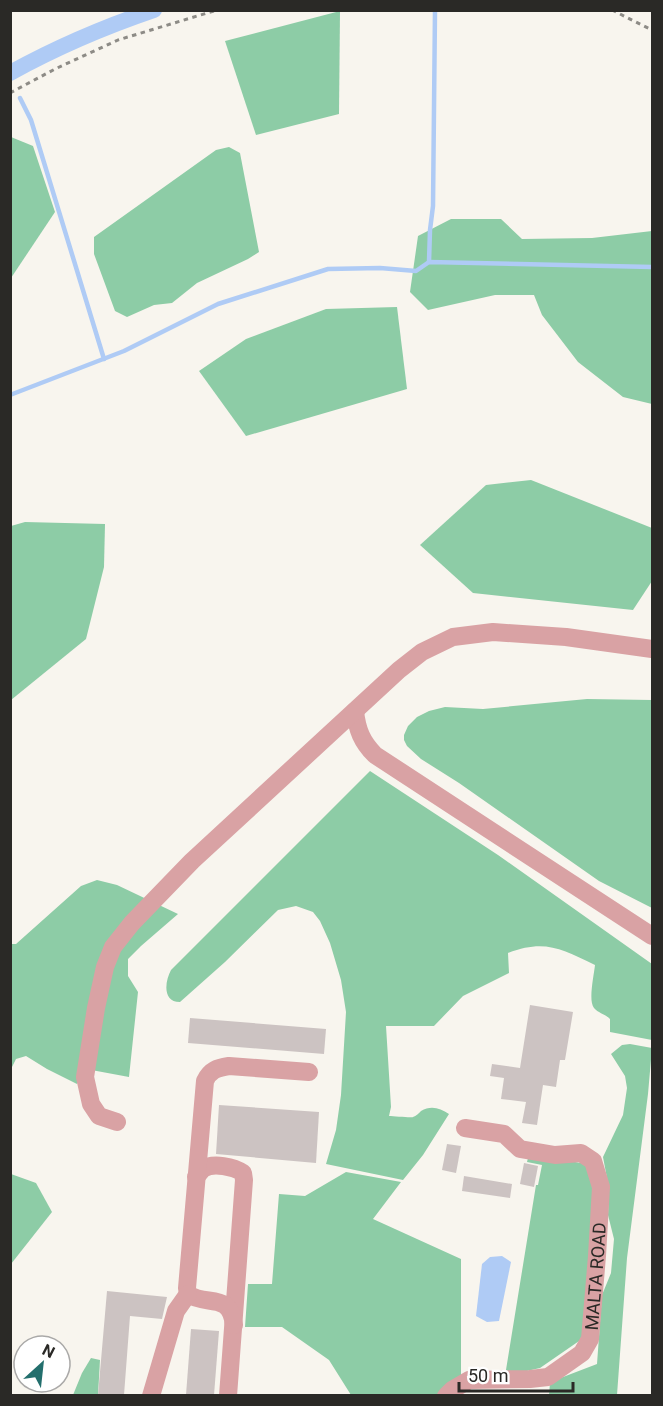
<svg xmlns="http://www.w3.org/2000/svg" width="663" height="1406" viewBox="0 0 663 1406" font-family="Roboto,sans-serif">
	<rect width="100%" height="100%" fill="#f8f5ee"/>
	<!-- forest -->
	<g fill="#8dcca6">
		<path d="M340 11 339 114 256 135 225 41Z"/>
		<path d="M11 137 33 146 55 212 11 278Z"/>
		<path d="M229 147 240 153 259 252 248 259 197 283 172 303 154 305 127 317 115 311 94 254V237L216 150Z"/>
		<path d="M451 219H501L522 239 592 238 652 231V404L623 397 578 362 542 315 534 295H495L428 310 410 292 418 236Z"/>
		<path d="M397 307 407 389 246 436 199 371 246 339 326 309Z"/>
		<path d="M531 480 652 528V581L633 610 473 593 420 545 486 485Z"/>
		<path d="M25 522 105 524 104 567 86 639 11 700V526Z"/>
		<path d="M587 699 652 700V908L599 881 459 783 421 759 407 746 404 740V735L408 726 417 717 429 711 445 707 483 709Z"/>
		<path d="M370 771 498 855 652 964V1040L610 1032V1019C605 1014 598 1013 594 1008 588 1001 594 975 595 965 561 949 545 939 508 953L509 973 463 996 434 1026H386L391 1107 389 1116C394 1116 411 1118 413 1117 416 1116 419 1113 421 1111 431 1105 440 1108 449 1114L423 1155 403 1180 326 1164 336 1130 341 1095 346 1012 341 980 330 943 320 921 313 912 296 906 278 910 225 962 180 1002C162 1002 165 981 171 970Z"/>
		<path d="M97 880 117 885 178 914 141 946 128 959V976L138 992 129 1077 86 1069 77 1084 47 1069 26 1056 16 1059 11 1069V944H16L81 886Z"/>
		<path d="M630 1044 652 1048 648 1094 627 1258 617 1395 549 1396 550 1382 597 1364 602 1295 611 1273 614 1239 608 1215 609 1189 603 1157 623 1115 627 1088 625 1076 611 1054 622 1045Z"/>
		<path d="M534 1155 581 1163 589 1168 595 1197 582 1339 540 1368 505 1376 536 1185H538L542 1165 527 1162 528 1158Z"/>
		<path d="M346 1172 401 1182 373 1219 461 1259V1376L443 1395H351L329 1360 282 1327H245L248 1284H272L279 1194 305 1196Z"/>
		<path d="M11 1174 36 1183 52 1212 11 1264Z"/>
		<path d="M91 1358 100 1360 98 1395H73L82 1373Z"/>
	</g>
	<!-- water -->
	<path fill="#afcbf5" d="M502 1256 511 1262 499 1321 487 1322 476 1316 482 1264 490 1257Z"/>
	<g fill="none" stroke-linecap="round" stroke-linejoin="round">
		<!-- stream -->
		<g stroke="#afcbf5" stroke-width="4.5">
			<path d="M20 98 31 120 104 359"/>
			<path d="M429 262 430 230 433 206 435 10"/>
			<path d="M10 395 124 351 218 304 328 269 380 268 416 271 429 262 652 267"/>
		</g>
		<!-- canal -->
		<path stroke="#afcbf5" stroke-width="16" d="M10 73C57 47 104 27 154 10"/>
	</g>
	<!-- building -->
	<g fill="#ccc3c2">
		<path d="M530 1005 573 1012 565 1060H560L556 1087 543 1085 537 1125 522 1123 526 1102 501 1099 504 1078 490 1076 492 1064 520 1068Z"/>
		<path d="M190 1018 326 1029 324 1054 188 1043Z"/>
		<path d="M219 1105 319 1112 316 1163 216 1154Z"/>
		<path d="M447 1144 461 1146 456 1173 442 1170Z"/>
		<path d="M524 1163 538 1166 534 1187 520 1184Z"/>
		<path d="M464 1176 512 1184 510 1198 462 1191Z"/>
		<path d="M107 1291 167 1297 162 1319 130 1316 124 1395H98Z"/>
		<path d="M191 1329 219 1331 214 1395H186Z"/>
	</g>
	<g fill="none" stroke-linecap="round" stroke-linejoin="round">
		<!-- path -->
		<g stroke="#8d8b86" stroke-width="3" stroke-dasharray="4.5 4.5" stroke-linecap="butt">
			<path d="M612 10 652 30"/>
			<path d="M10 93 55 69 118 40 217 10"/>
		</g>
		<!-- minor -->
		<g stroke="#d9a2a4" stroke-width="18">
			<path d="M355 711C357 730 362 742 375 755L652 936"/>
			<path d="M117 1122 99 1116 91 1104 85 1077 96 1008 105 967 113 947 132 923 192 861 399 670 422 652 453 637 493 632 566 637 652 649"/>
			<path d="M196 1177C197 1176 202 1170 203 1169 213 1162 234 1167 243 1173L244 1180 228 1396"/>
			<path d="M234 1325C230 1291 206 1307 188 1294L187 1288 205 1081C210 1070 217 1068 229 1066L309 1072"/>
			<path d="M151 1396 176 1311 188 1294"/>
			<path id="s1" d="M446 1396 452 1390 469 1380 530 1379 548 1377 582 1353 590 1339 597 1256 601 1187 593 1161 581 1153 555 1155 520 1149 504 1134 465 1128"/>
		</g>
	</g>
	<g text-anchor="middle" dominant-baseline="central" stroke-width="5" stroke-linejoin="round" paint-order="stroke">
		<!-- street labels -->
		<g font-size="18" fill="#2a2926" stroke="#fff">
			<text stroke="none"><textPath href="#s1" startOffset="228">MALTA ROAD</textPath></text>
		</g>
	</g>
	<!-- border -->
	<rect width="663" height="1406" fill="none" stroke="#2a2926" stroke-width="24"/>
	<!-- north arrow -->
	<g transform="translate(42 1364) rotate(27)"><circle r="28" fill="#ffffff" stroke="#aaa9a8" stroke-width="1.5"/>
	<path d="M0-4.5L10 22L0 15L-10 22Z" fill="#236f6d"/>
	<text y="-9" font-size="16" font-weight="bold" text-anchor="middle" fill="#2a2926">N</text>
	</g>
	<!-- scale -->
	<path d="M459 1382v9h114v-9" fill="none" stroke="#2a2926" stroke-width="3"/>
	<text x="468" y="1382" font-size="18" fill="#2a2926" stroke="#ffffff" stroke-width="4.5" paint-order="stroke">50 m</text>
</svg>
